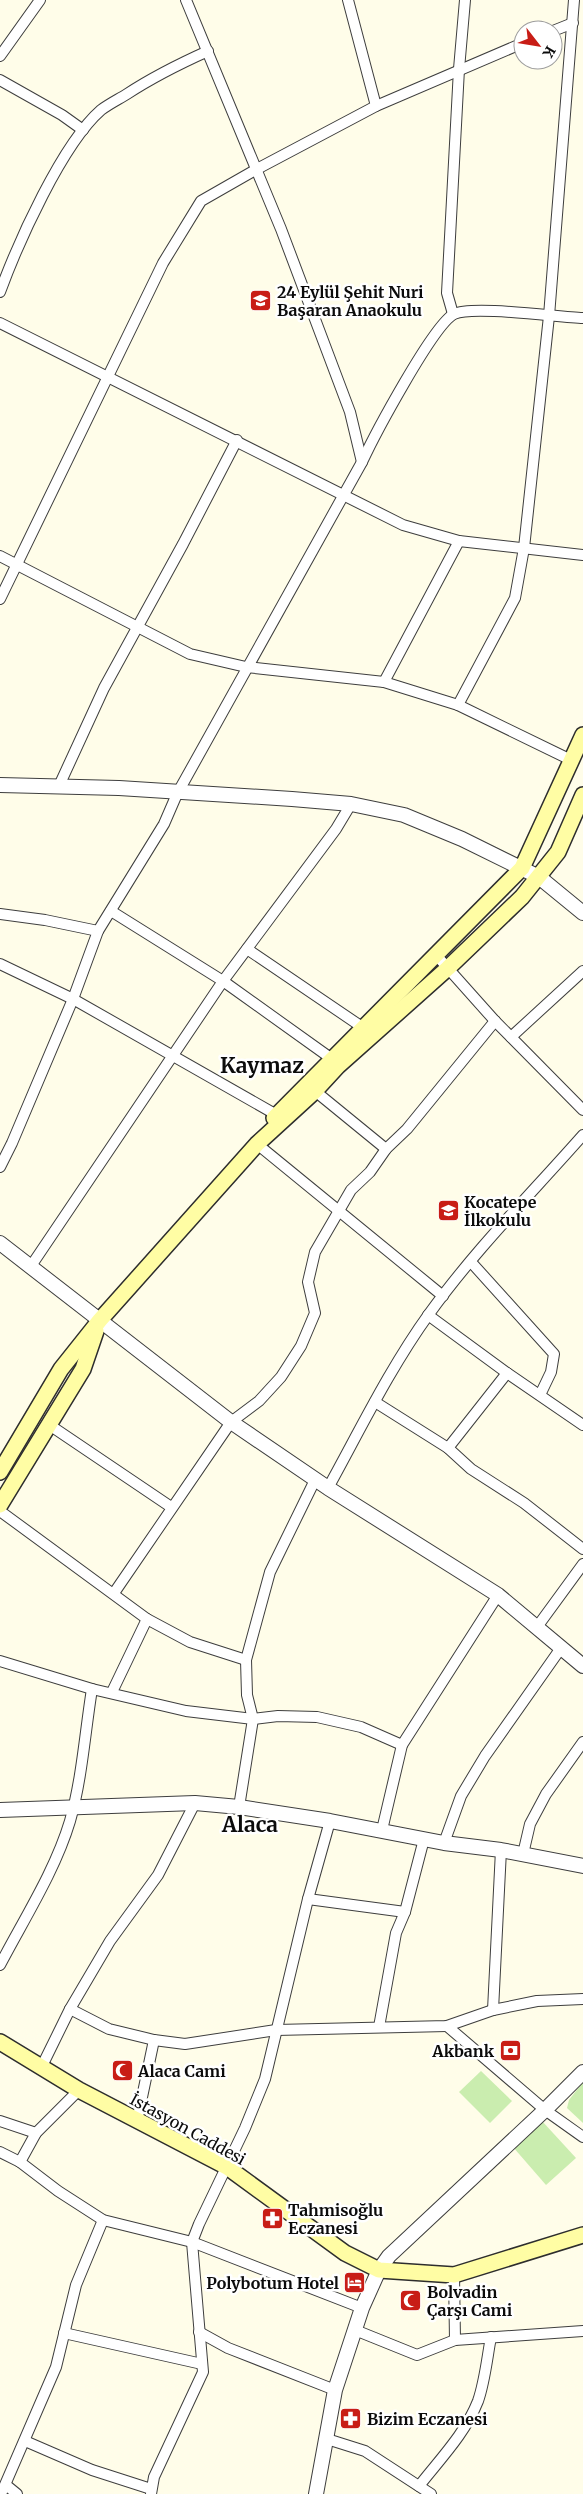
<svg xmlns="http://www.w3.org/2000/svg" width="583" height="2494" viewBox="0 0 583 2494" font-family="Merriweather,serif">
	<rect width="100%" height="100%" fill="#fffde9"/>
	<!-- green -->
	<g fill="#caedaf">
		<path d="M481 2071 512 2101 490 2123 459 2092Z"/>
		<path d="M583 2082V2123L567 2108 569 2100Z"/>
		<path d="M542 2121 576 2158 546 2185 513 2147Z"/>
	</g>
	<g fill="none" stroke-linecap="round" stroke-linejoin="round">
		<defs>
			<g id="minor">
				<path d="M186 0 281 229 350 412 362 462"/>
				<path d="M348 0 376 106"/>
				<path d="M553 31 573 23"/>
				<path d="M0 56 40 0"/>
				<path d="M0 80 62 115 83 130"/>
				<path d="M0 292C18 243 62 144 101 110 109 104 119 99 127 94 153 77 179 64 208 51"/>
				<path d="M453 314 447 293 459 69 465 0"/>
				<path d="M0 323 403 525 459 541 583 555"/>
				<path d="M0 556 190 654 246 667 384 682 458 705 571 760"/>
				<path d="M0 599 163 263 201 201 257 169 376 106 523 43"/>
				<path d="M384 682 459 541"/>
				<path d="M458 705 515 598 524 548 549 316 574 0"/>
				<path d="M58 788 104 688 183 544 237 440"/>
				<path d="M111 911 223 981 332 1059"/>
				<path d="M0 914 45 920 98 931"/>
				<path d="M247 949 365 1029"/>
				<path d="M437 956 495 1021 583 1110"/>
				<path d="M0 964 73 999 282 1118"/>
				<path d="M511 1037 583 971"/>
				<path d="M315 1091 386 1149"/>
				<path d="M257 1144 443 1296"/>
				<path d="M0 1167 12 1143 73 999 98 931 164 824 177 794 362 462C374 436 433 325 454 314 472 305 557 317 583 318"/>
				<path d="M471 1262 554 1354 551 1372 540 1395"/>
				<path d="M31 1266 223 981 336 829 351 804"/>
				<path d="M428 1315 507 1373 583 1425"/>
				<path d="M375 1402 448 1448 471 1469 524 1503 583 1549"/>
				<path d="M48 1424 171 1507"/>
				<path d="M448 1448 507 1373"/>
				<path d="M328 1488C360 1430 390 1368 429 1314 475 1250 531 1194 583 1135"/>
				<path d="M0 1511 147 1619 190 1642 246 1660"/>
				<path d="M114 1593 231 1422 259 1401 281 1377 301 1346 315 1313 308 1282 315 1252 351 1190 370 1172 386 1149 407 1129 495 1021"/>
				<path d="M537 1627 583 1564"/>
				<path d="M0 1661 92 1689 186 1711 253 1719 278 1716 317 1717 361 1727 402 1745"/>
				<path d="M112 1692 147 1619"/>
				<path d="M239 1807 253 1719 247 1695 246 1660 270 1572 315 1480"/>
				<path d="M382 1830 402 1745 498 1595"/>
				<path d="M444 1843 461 1796 485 1756 561 1648"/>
				<path d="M523 1854 530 1824 546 1794 583 1742"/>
				<path d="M308 1899 405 1912"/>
				<path d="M0 1965C24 1919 55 1871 70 1821 82 1779 85 1732 92 1689"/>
				<path d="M70 2009 109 2029 154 2040 185 2044 276 2030 447 2026 493 2010 537 2001 583 1999"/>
				<path d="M493 2010 501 1850"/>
				<path d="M447 2026 545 2110 583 2137"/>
				<path d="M379 2027 396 1933 405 1912 424 1839"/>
				<path d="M41 2068 70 2009 110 1941 158 1875 195 1803"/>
				<path d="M0 2121 36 2133"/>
				<path d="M137 2121 154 2040"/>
				<path d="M0 2152 20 2162 58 2191 103 2220 192 2242 362 2308"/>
				<path d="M20 2162 36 2133 79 2090"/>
				<path d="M454 2275 455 2340"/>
				<path d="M355 2330 417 2355 455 2340 583 2331"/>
				<path d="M199 2332 228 2348 335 2390"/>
				<path d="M64 2333 202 2364"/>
				<path d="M327 2439 365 2451 431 2494"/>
				<path d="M25 2441 92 2470 151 2489"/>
				<path d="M6 2485 17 2494"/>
				<path d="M419 2486C440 2459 465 2434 478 2401 485 2381 487 2358 491 2337"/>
				<path d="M1 2494 56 2367 76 2285 103 2220"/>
				<path d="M151 2494 154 2477 203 2372 192 2242 199 2224 245 2128 265 2079 308 1899 330 1821"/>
			</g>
			<g id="tertiary">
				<path d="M0 785 119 788 292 799 351 804 404 815 462 839 539 877 583 913"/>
				<path d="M0 1243 231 1422 328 1488 498 1595 583 1666"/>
				<path d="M0 1810 195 1803 239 1807 330 1821 444 1843 501 1850 583 1866"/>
				<path d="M316 2494 335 2390 362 2308 379 2270 389 2256 545 2110 583 2072"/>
			</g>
			<g id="secondary">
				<path d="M274 1118 522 868 583 735"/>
				<path d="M0 1472 61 1369 100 1320 257 1144 315 1091 338 1066 448 968 522 897 558 852 583 795"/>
				<path d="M0 1505 83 1369 96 1331"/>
				<path d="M0 2042 79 2090 227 2167 345 2253 379 2270 454 2275 583 2235"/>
			</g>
		</defs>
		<!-- minor casing -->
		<use href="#minor" stroke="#3e3e3e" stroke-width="12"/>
		<!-- tertiary casing -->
		<use href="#tertiary" stroke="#3e3e3e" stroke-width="16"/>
		<!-- secondary casing -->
		<use href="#secondary" stroke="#2d2d2d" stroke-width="18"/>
		<!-- minor -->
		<use href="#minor" stroke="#fff" stroke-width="10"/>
		<!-- tertiary -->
		<use href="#tertiary" stroke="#fff" stroke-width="14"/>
		<!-- secondary -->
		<use href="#secondary" stroke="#fffda4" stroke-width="15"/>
	</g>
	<!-- icons -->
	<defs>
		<symbol id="school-square" viewBox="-11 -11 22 22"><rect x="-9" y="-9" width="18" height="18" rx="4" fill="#c81d16" stroke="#fff"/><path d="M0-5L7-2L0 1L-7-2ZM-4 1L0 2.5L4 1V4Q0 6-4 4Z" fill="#fff"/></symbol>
		<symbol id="bank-square" viewBox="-11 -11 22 22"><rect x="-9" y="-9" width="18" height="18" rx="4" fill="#c81d16" stroke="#fff"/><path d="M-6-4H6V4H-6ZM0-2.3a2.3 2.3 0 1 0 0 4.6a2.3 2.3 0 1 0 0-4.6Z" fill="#fff"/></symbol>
		<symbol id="mosque-square" viewBox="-11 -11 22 22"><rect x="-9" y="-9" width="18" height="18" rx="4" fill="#c81d16" stroke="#fff"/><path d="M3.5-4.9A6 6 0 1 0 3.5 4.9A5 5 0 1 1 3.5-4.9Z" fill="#fff"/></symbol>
		<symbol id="pharmacy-square" viewBox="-11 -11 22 22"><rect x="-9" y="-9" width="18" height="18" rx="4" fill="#c81d16" stroke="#fff"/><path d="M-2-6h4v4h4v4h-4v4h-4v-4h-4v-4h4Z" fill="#fff"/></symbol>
		<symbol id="hotel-square" viewBox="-11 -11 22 22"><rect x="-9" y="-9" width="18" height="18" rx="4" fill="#c81d16" stroke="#fff"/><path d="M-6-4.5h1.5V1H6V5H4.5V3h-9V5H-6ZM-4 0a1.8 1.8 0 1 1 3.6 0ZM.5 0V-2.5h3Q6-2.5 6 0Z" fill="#fff"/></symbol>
	</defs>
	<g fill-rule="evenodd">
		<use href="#school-square" x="248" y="288" width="25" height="25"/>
		<use href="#school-square" x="436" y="1198" width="25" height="25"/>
		<use href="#bank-square" x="498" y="2038" width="25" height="25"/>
		<use href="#mosque-square" x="110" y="2058" width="25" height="25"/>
		<use href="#pharmacy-square" x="260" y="2206" width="25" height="25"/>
		<use href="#hotel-square" x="342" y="2270" width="25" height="25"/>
		<use href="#mosque-square" x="398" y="2288" width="25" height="25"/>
		<use href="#pharmacy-square" x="338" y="2406" width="25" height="25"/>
	</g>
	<g text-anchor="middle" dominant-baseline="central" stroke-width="5" stroke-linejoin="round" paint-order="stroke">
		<!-- poi labels -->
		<g font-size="16" font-weight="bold" fill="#0b0b0b" stroke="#fff" text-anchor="start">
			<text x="277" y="292">24 Eylül Şehit Nuri<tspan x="277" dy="18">Başaran Anaokulu</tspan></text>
			<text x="464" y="1202">Kocatepe<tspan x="464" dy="18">İlkokulu</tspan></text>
			<text x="494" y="2051" text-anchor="end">Akbank</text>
			<text x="138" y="2071">Alaca Cami</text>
			<text x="288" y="2210">Tahmisoğlu<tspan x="288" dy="18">Eczanesi</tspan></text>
			<text x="339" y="2283" text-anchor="end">Polybotum Hotel</text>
			<text x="427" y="2292">Bolvadin<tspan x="427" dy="18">Çarşı Cami</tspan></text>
			<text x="367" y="2419">Bizim Eczanesi</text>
		</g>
		<!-- street labels -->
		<g font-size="16" fill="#0b0b0b" stroke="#fff">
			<text transform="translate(188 2129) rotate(29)">İstasyon Caddesi</text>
		</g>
		<!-- district labels -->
		<g font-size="21" font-weight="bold" fill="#0b0b0b" stroke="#fff">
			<text x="262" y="1065">Kaymaz</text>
			<text x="250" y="1824">Alaca</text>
		</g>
	</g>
	<!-- north arrow -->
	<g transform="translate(538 45) rotate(121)"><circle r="24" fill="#ffffff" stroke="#9d9d9d"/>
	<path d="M0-4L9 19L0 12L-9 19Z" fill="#c81d16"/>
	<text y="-8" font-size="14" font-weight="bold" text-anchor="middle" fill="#0b0b0b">K</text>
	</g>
</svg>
